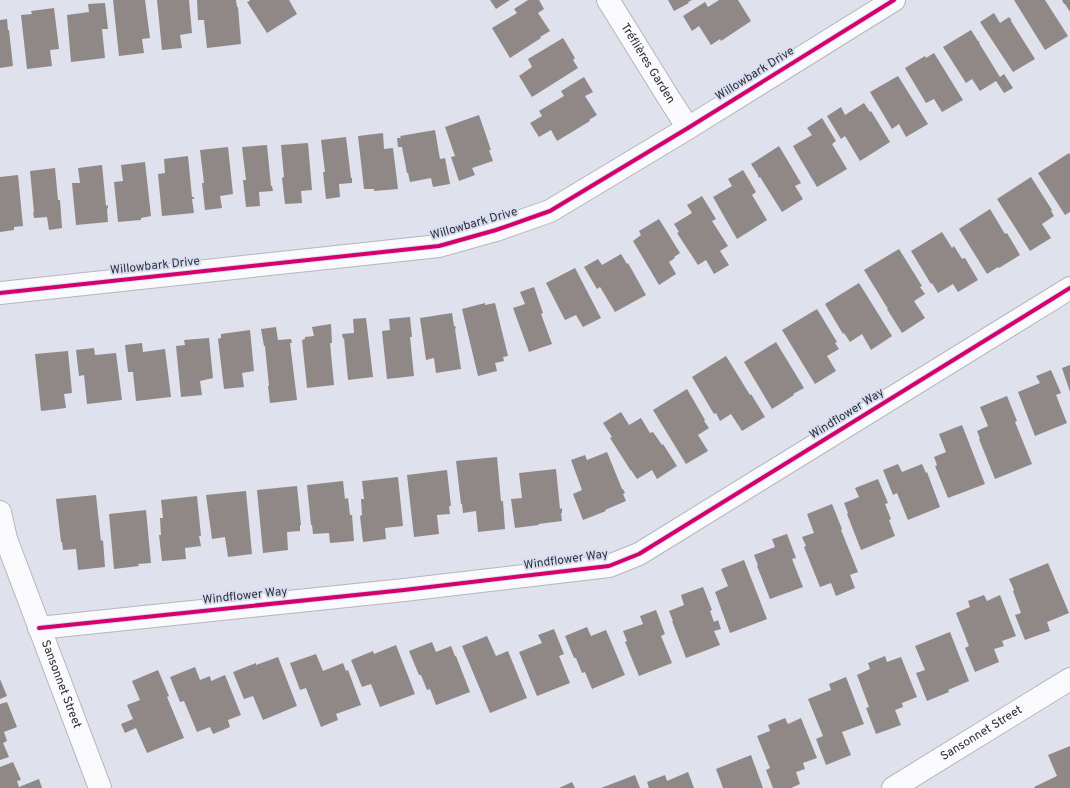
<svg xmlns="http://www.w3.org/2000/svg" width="1070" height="788" viewBox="0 0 1070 788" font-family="Overpass,sans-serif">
	<rect width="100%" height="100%" fill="#dfe1ec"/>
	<!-- building -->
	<g fill="#908886">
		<path d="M113 0H145L150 38 142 39 144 53 119 56Z"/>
		<path d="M157 0H189L192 33 180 35 182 48 162 50Z"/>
		<path d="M197 0H236L237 7H238L241 44 207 48 204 20H198Z"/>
		<path d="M249 0H289L297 14 267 33 247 2 250 1Z"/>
		<path d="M490 0H510L496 9Z"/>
		<path d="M528 0H539L544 9 538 13 550 31 540 37 541 38 510 58 492 28 517 13 514 9Z"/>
		<path d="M668 0H692L688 2 689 3 674 11Z"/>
		<path d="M719 0H738L751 21 721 41 720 39 711 45 699 26 692 31 683 16 705 2 708 7Z"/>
		<path d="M1014 0H1045L1068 36 1045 50Z"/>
		<path d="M1062 0H1070V12L1065 4H1064Z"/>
		<path d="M105 3 108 29H102L105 58 71 62 67 15 89 12 88 4Z"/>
		<path d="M54 8 59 49 50 50 52 66 27 69 21 15 32 14 31 11Z"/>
		<path d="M994 13 1000 23 1009 17 1010 19 1011 18V21L1035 59 1013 72 980 22Z"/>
		<path d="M7 19 8 30H9L13 66 0 68V20Z"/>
		<path d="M971 30 978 41 980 42 979 43 1000 77 1004 74 1013 88 1004 93 996 81 980 91 972 79 966 83 943 47Z"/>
		<path d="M563 38 575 58 573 60 578 68 532 97 519 76 532 67 528 59Z"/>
		<path d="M934 53 963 100 942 112 934 99 926 103 905 68 925 56 926 58Z"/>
		<path d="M898 76 928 124 906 137 899 124 892 129 870 92Z"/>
		<path d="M584 77 593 92 585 96 597 115 589 120 590 121 557 141 551 130 539 137 530 123 542 116 539 111 564 96 561 91Z"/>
		<path d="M864 103 870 112 871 111 890 142 860 161 845 136 841 139 827 116 841 107 845 115Z"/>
		<path d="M479 115 491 150H489L493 161 472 168 475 175 459 181 451 157 455 156 445 127Z"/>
		<path d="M822 118 836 141 832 144 847 169 817 187 798 155 793 146 812 135 807 128Z"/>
		<path d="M435 130 440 159 445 158 450 184 433 187 431 178 410 182 408 173H407L402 147H398L397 138H401L400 136Z"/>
		<path d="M383 133 384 149 393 148 398 189 374 191V189H364L358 136Z"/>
		<path d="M346 137 351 178H352V183L339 184 340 197 326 199 323 172H325L321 140Z"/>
		<path d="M308 143 312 190 301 191 302 203 285 204 282 178 284 177 281 145Z"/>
		<path d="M267 145 271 186H272L273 191 259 192 260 206 246 207 243 180H246L242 147Z"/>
		<path d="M779 146 801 183 795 186 803 199 782 212 760 177 759 178 758 176V175L751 164Z"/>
		<path d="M228 147 233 194 220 196 222 208 205 210 202 183H204L200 150Z"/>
		<path d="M1069 153 1070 155V212L1065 215 1038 173Z"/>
		<path d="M188 156 192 197H194V199H192L194 213 162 216 158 174 165 173 164 159Z"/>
		<path d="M145 162 151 216 141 218V220L118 222 114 182 123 181 121 165Z"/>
		<path d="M102 165 106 206 108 205V208L107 209 108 222 76 225 72 183H80L78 168Z"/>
		<path d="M55 168 58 200H60L62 228 49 230 47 217 34 218 33 212H34L30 171Z"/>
		<path d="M743 170 756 192 752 195 767 220 737 239 713 197 732 186 728 179Z"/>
		<path d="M18 175 23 226 14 227V230L0 232V177Z"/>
		<path d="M1031 177 1052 210 1051 211 1054 216 1042 224 1051 238 1030 251 997 199Z"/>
		<path d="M702 196 716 219 712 221 728 246 720 251 729 265 714 274 706 260 698 265 677 233 679 232 674 224 692 213 687 205Z"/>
		<path d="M990 209 1005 234 1007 233 1020 255 999 268 998 267 987 274 959 229Z"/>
		<path d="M659 219 680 253 674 257 675 258 669 262 676 274 659 285 633 241 641 235 639 231Z"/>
		<path d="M942 232 952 248 954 246 962 259 965 258 978 280 958 292 953 284 938 293 932 283 931 284 911 251Z"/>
		<path d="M899 249 922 286 920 287 925 294 914 301 925 318 902 333 887 309H888L864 270Z"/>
		<path d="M621 254 627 264 628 263 646 295 615 312 600 287 597 289 584 267 598 259 602 265Z"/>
		<path d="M575 268 601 318 583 327 576 315 565 320 546 283Z"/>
		<path d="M859 283 892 336 871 350 862 334 850 342 844 333 843 334 825 304Z"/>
		<path d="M534 287 543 313 541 314 552 344 529 352 513 308 525 304 520 292Z"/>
		<path d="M485 303V305L495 303 508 356 503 357 504 361 495 363 497 371 478 376 462 309Z"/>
		<path d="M817 309 837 342 835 343 839 349 827 356 836 371 815 384 782 330Z"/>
		<path d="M452 313 454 326H455L456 328 455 329 461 369 436 373 434 358 426 360 420 318Z"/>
		<path d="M410 317 412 337H410L414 376 387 379 382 331 390 330 389 319Z"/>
		<path d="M366 318 373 377 348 380 344 338 343 339 342 334 354 333 353 319Z"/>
		<path d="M331 324 332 343H330L334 385 307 388 302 340 305 339V337L314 336 312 327Z"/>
		<path d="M276 327 278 340 291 339 292 343H290L297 400 270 403 268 386H269L265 346H264L261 329Z"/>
		<path d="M250 330 254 371 242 373 244 387 224 389 218 339 221 338V334Z"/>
		<path d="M209 338 213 378 200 381 202 395 181 397 176 346 185 345 184 340Z"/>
		<path d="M776 342 804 388 793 394 794 395 772 409 744 362Z"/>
		<path d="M142 343 143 352 165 349 171 397 136 401 133 372H128L125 345Z"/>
		<path d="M94 348 95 355 116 353 122 400 87 404 84 375 79 376 76 350Z"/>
		<path d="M68 351 72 393 64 394 66 408 41 411 35 354Z"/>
		<path d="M726 356 750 395 751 394 765 417 742 431 731 414 720 421 716 413 714 414 692 377Z"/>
		<path d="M1070 365V392L1062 368Z"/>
		<path d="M1051 370 1061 393 1056 395 1067 423 1035 436 1018 392 1040 383 1036 376Z"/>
		<path d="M687 389 705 420 704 421 709 428 698 435 708 451 686 464 653 410Z"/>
		<path d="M1007 396 1017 421 1015 422 1032 464 995 479 979 439H980L977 431 988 426 980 407Z"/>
		<path d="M621 412 629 425 641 418 650 433 653 432 662 445 663 444 677 466 657 479 652 470 637 479 631 470V471L610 438 612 437 603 423Z"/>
		<path d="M962 425 985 484 948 498 935 466 937 465 934 457 946 452 939 434Z"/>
		<path d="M607 452 622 489H623L625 493 623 494 626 501 605 510 606 511 583 520 573 494 582 490 571 460 585 455 587 460Z"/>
		<path d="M497 457 501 501H503L505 529 478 532 476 511 463 513 462 504H461L456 461Z"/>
		<path d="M898 464 902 472 922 464 926 473 927 472 940 507 908 520 897 493 893 495 883 470Z"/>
		<path d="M556 469 560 509 562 508V513H561L562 521 538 524 539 525 515 528 511 499 522 498 519 473Z"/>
		<path d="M447 470 451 506H449L450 514 437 515 439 534 414 537 407 475Z"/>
		<path d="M398 477 403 526 385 528 386 539 363 542 360 516 362 515 361 499H364L362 481Z"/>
		<path d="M878 479 888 503 885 504 891 519 889 520 895 536 861 550 847 514 848 513 844 503 859 497 855 488Z"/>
		<path d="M343 481 345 499 348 498 350 515H352L354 541 330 543 329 533 313 534 312 525H311L307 485Z"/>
		<path d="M297 486 301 525H300V531L287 532 288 550 263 553 257 490Z"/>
		<path d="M246 491 252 554 228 557 225 537 212 539 206 495Z"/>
		<path d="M96 495 101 541 103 540 105 567 78 570 76 549 63 550 62 542H61L56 499Z"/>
		<path d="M197 496 201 536H199L201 546 185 548 186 559 162 561 159 535H161L160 518H163L161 500Z"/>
		<path d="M832 504 842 529 841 530 858 572 850 575 855 588 836 596 831 583 820 587 804 547 806 546 802 537 814 533 807 514Z"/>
		<path d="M146 510 151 563 138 564 139 566 114 569 109 514Z"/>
		<path d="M787 534 796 558 792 559 803 587 770 599 757 566 758 565 754 555 775 547 772 539Z"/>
		<path d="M744 560 767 619 730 633 715 592 728 586 721 569Z"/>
		<path d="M1048 563 1069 613 1047 622 1050 631 1025 640 1015 615 1021 613 1013 591 1014 590 1009 579Z"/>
		<path d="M703 587 712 610 710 611 714 622 718 620 721 629 714 631 720 645 686 658 672 621H673L669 611 684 605 681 595Z"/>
		<path d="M984 595 987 601 1000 595 1016 636 1002 641 1004 646 994 649 999 662 975 672 965 648 969 646 956 613 970 607 968 601Z"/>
		<path d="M656 610 665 634 661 636 672 663 639 676 625 642 627 641 623 631 643 624 640 616Z"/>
		<path d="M587 627 591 636 606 630 625 675 592 689 585 672 582 673 576 658H574L565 636Z"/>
		<path d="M554 629 564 654 559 656 570 683 537 696 519 652 542 643 538 635Z"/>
		<path d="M950 632 969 681 948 690 949 692 927 701 916 673 925 670 915 646Z"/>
		<path d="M487 636 496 656 508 651 527 698 490 713 462 646Z"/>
		<path d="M432 642 436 652 451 646 455 656H456L470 692 436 705 430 689 427 690 421 675H419L409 651Z"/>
		<path d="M396 645 415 694 380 707 371 684 362 687 351 660 373 651 374 654Z"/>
		<path d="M316 654 323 671 343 663 346 671 348 670 361 705 336 714 338 720 321 727 306 688 300 690 290 663Z"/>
		<path d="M885 656 887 662 901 657 917 697 902 703 903 707 895 710 901 725 876 734 866 708 869 707 857 675 870 669 868 663Z"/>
		<path d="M278 657 297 706 263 720 253 696 244 699 233 672 256 663V665Z"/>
		<path d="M195 667 200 680 210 676 211 681 225 675 241 715 228 720 230 727 213 734 210 727 197 732 184 701 180 702 170 677Z"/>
		<path d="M158 670 169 696 167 697 184 738 147 753 136 728 125 733 121 724 133 719 127 705 140 700 132 681Z"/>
		<path d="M846 677 864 724 842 732 851 755 826 765 816 739 823 736 808 699 831 690 829 684Z"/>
		<path d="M0 679 7 696 0 699Z"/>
		<path d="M7 702 17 727 4 732 7 741 3 743 9 757 0 760V704Z"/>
		<path d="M785 718 788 724 801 718 817 758 803 763 805 769 796 772 800 784 791 788H773L766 770 770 768 757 736 770 731 768 725Z"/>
		<path d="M1070 746V788H1035L1034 787 1057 776 1048 755Z"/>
		<path d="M751 755 763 788H723L716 769Z"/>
		<path d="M13 762 21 780 17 781 19 787 39 779 42 788H0V767Z"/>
		<path d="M688 772 694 788H649L647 782 665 775 667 781Z"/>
		<path d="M635 775 640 788H601Z"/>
		<path d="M572 782 575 788H559Z"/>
	</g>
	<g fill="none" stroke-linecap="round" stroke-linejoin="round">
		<defs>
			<g id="minor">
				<path id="s1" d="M608 0 670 100 688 128"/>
				<path d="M0 293 439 246 496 230 550 211 688 128 894 0"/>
				<path id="s2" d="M0 512 6 539 100 788"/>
				<path d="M39 628 404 590 609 566 639 554 1070 288"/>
				<path id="s3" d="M893 788 1070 679"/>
			</g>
		</defs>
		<!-- minor casing -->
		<use href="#minor" stroke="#b4b6be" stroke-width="24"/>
		<!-- minor -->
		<use href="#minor" stroke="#fafafc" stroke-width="22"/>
		<defs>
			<g id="cycleway">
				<path d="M0 293 439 246 496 230 550 211 688 128 894 0"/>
				<path d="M39 628 404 590 609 566 639 554 1070 288"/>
			</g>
		</defs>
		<!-- cycleway casing -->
		<use href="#cycleway" stroke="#d9ddf2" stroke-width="6"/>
		<!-- cycleway -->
		<use href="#cycleway" stroke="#d6006c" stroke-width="4"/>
	</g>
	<g text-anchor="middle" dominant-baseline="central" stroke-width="4" stroke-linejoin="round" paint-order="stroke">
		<!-- street labels -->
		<g font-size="12" fill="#2c2e35" stroke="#d9ddf2">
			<text stroke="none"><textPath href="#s1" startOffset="75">Tréflières Garden</textPath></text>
			<text transform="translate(755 74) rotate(-32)">Willowbark Drive</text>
			<text transform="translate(474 224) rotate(-16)">Willowbark Drive</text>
			<text transform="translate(155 266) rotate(-6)">Willowbark Drive</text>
			<text transform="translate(847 414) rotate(-32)">Windflower Way</text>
			<text transform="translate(566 560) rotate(-8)">Windflower Way</text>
			<text transform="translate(245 596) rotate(-6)">Windflower Way</text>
			<text stroke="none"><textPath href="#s2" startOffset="183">Sansonnet Street</textPath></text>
			<text stroke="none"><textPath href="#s3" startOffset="104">Sansonnet Street</textPath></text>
		</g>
	</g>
</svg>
